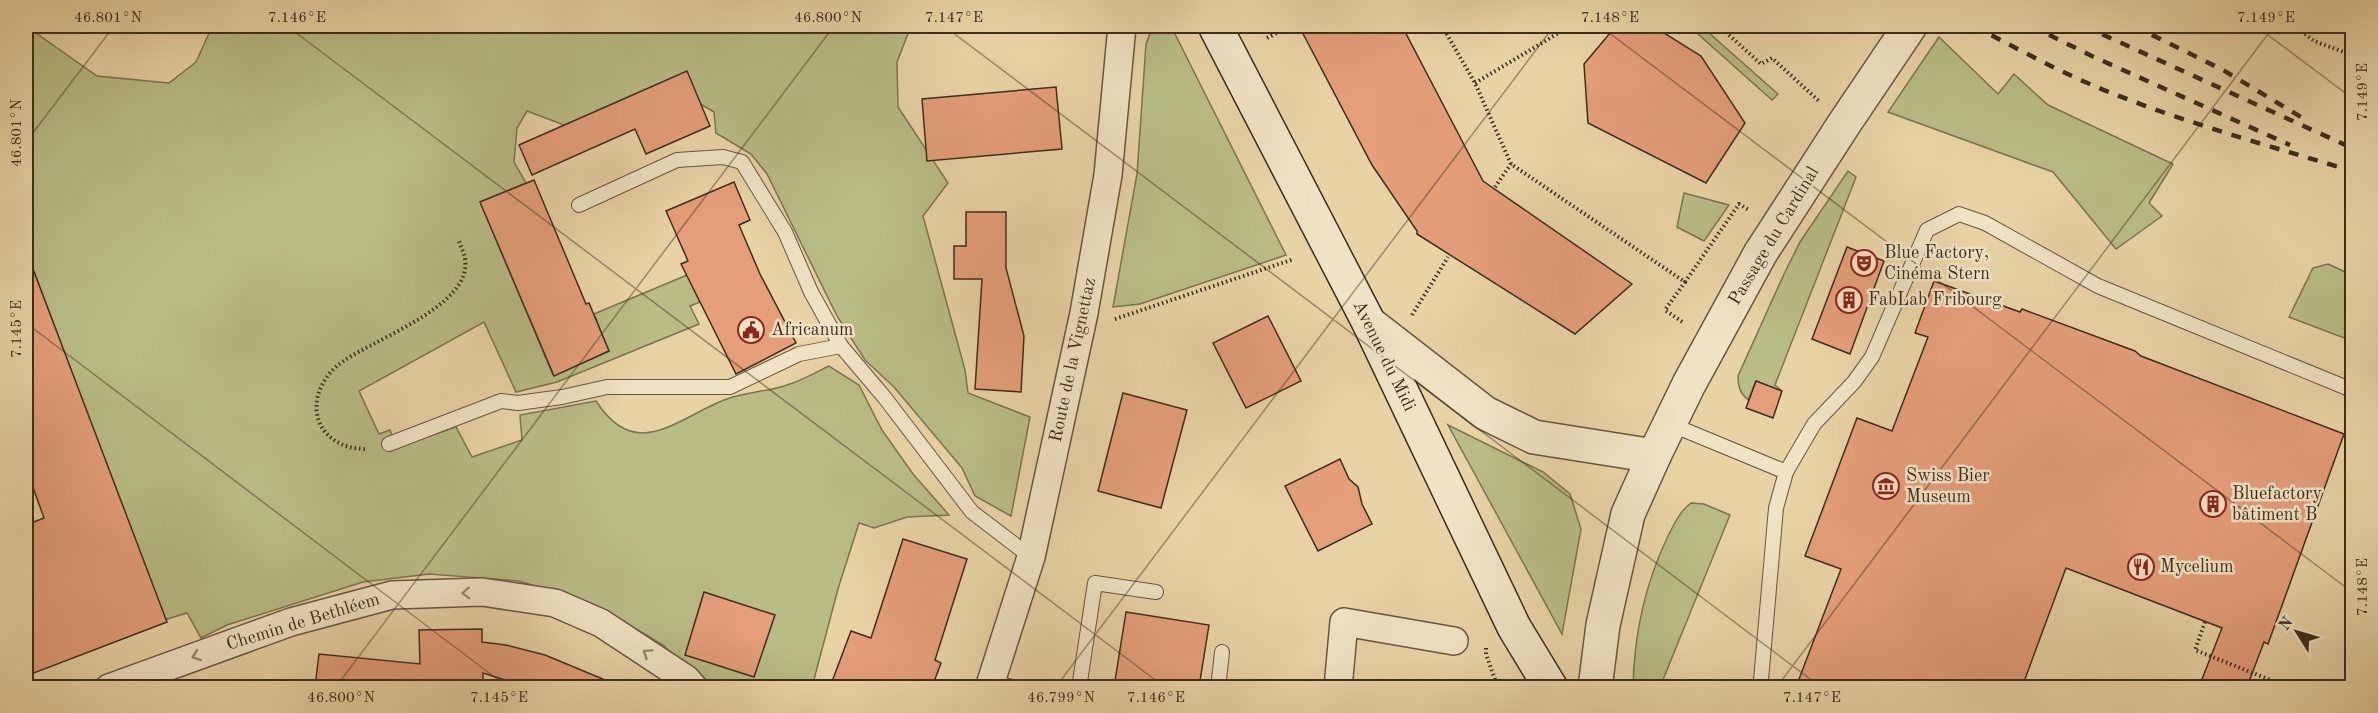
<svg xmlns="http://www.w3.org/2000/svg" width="2378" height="713" viewBox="0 0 2378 713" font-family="'Old Standard TT',serif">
	<rect width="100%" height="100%" fill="#e8d3a5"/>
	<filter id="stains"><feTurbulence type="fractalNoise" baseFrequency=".00333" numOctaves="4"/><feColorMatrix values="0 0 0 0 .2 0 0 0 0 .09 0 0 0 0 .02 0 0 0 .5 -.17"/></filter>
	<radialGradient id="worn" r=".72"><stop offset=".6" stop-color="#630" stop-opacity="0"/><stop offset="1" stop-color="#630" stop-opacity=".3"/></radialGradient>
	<!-- green -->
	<g fill="#b8bc85" stroke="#7b7450" stroke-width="1.5">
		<path d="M26 26 97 76 169 83 196 62 211 29 244 32 253 26H911L897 62 898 107 948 183 923 216 965 370 968 393 1030 417 1011 516 975 496 962 468 894 387 865 360 837 316 767 174 751 154 716 133 714 112 684 94 604 126 564 125 527 111 517 128 514 162 526 183 480 202 553 375 609 351 594 314 687 275 700 302 690 306 699 324 557 382 516 392 484 322 359 391 379 434 390 430 397 447 456 427 472 457 522 440 520 415 596 401C636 463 676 419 724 400 744 392 767 392 787 385 802 381 816 372 829 366L859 385 882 430 913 474 949 515 907 517 874 528 859 523 838 589 812 687H708L663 645 611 614 569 595 518 581 429 574 363 582 227 625 201 638 187 613 164 620 26 250Z"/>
		<path d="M1156 26 1164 27 1175 34 1286 255 1140 304 1113 307 1137 174 1146 44 1151 31Z"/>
		<path d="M1689 26H1701L1778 94 1772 100Z"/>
		<path d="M1939 37 1998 94 2014 74 2048 105 2173 164 2149 203 2162 216 2116 249 2053 172 1888 112Z"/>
		<path d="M1848 171 1856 177 1775 385 1782 391 1756 381 1748 400C1740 393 1738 387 1738 376L1784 274 1800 242Z"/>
		<path d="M1684 193 1729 205 1704 241 1677 227Z"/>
		<path d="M2328 264 2352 275V341L2289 317 2313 268Z"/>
		<path d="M1448 425 1543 472 1570 494 1581 529 1562 634Z"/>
		<path d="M1691 503 1704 504 1730 515 1660 687H1633C1634 635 1645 584 1668 536 1675 523 1679 512 1691 503Z"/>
	</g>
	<!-- building -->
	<g fill="#e49e7a" stroke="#3e2d1a" stroke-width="1.5">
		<path d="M1299 26H1402L1483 181 1632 284 1575 334 1417 234V231L1372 165Z"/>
		<path d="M1616 26H1653L1701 56 1745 123 1706 183 1588 123 1584 64Z"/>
		<path d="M687 71 710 126 646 154 635 129 532 175 519 145Z"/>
		<path d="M1056 87 1062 149 927 161 922 99Z"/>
		<path d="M534 180 586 304 589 303 609 351 554 376 480 202Z"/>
		<path d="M734 182 750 220 739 225 760 274 796 343 736 374 681 264 688 261 666 211Z"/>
		<path d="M966 212H1006V268L1024 336 1021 392 975 389 982 279H954V246H966Z"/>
		<path d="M1847 247 1884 261 1850 354 1812 339Z"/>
		<path d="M28 256 167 622 26 676V525L44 518 26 468V257Z"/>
		<path d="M1934 281 2020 312 2022 309 2135 351 2141 356 2344 434 2268 644 2264 642 2247 687H2199L2222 628 2066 568 2022 687H1796L1841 569 1805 556 1857 418 1892 431 1928 337 1915 333Z"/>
		<path d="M1268 316 1301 381 1246 408 1213 343Z"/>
		<path d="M1756 381 1782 391 1773 418 1746 408Z"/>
		<path d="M1123 393 1187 410 1161 508 1098 491Z"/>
		<path d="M1340 459 1349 479 1358 487 1362 504 1372 524 1318 551 1285 486Z"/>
		<path d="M903 539 967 559 935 660 941 663 932 687H830L851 631 871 638Z"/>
		<path d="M704 592 775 615 754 677 685 655Z"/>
		<path d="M1126 612 1209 625 1199 687H1114Z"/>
		<path d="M482 629V642L506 645 545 655 622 687H527L483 673V687H315L319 654 420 664 419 630Z"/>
	</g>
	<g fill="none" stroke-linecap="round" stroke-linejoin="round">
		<defs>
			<g id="service">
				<path d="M579 205 677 160 723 157 742 162 785 232 811 292 841 346 885 398 972 512 1031 557"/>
				<path d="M1670 424 1786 472 1776 508 1761 680 1762 688"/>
				<path d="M389 444 501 401 518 403 562 397 607 387H730L799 354 841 346"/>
				<path d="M1786 472 1814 424 1854 382 1872 357 1927 230 1959 214 1985 223 2098 286 2352 390"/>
				<path d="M991 682 1017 688"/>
				<path d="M1079 688 1095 583 1156 592"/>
				<path d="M1218 688 1222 652"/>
			</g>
			<g id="minor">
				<path d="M109 688 291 622 392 595 482 592 555 603 601 623 686 679 694 688"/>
				<path d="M989 688 1031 557 1084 313 1108 175 1122 26"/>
				<path d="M1338 688 1344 622 1454 641"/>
			</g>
			<g id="tertiary">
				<path d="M1369 323 1485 413 1534 437 1654 456"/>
				<path d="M1595 688 1603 625 1628 514 1654 456 1689 384 1760 254 1844 124 1910 26"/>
			</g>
			<path id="secondary" d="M1215 26 1369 323 1514 627 1551 688"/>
		</defs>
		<!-- service casing -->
		<use href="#service" stroke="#68563d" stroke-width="16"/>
		<!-- minor casing -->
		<use href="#minor" stroke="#68563d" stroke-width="30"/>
		<!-- tertiary casing -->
		<use href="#tertiary" stroke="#68563d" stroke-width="36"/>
		<!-- secondary casing -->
		<use href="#secondary" stroke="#3e2d1a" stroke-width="36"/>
		<!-- path -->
		<g stroke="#3e2d1a" stroke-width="4" stroke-dasharray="1.5 3" stroke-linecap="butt">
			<path d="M1442 26 1475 83 1511 164 1685 282 1665 310 1684 323"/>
			<path d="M1719 26 1761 64 1772 58 1819 101"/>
			<path d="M2294 26 2314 41 2352 55"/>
			<path d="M1267 38 1290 26"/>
			<path d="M1475 83 1562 31 1567 26"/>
			<path d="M1495 187 1511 164"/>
			<path d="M1685 282 1739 204 1749 210"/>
			<path d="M1412 315 1448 257"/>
			<path d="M1115 319 1294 259"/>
			<path d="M365 449C315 448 300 399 337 366 366 341 473 308 465 259 464 253 461 247 459 241"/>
			<path d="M2205 622 2195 650 2278 683 2276 688"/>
			<path d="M1486 648V654L1498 688"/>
		</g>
		<!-- service -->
		<use href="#service" stroke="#f0e2c4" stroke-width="14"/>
		<!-- minor -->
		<use href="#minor" stroke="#f0e2c4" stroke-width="27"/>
		<!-- tertiary -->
		<use href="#tertiary" stroke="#f0e2c4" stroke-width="33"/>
		<!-- secondary -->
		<use href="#secondary" stroke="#f0e2c4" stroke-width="33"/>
		<!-- rail -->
		<g stroke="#3e2d1a" stroke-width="4.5" stroke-dasharray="10 10" stroke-linecap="butt">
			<path d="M1974 26C2018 49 2063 74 2109 92 2184 122 2262 144 2339 167"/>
			<path d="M2031 26 2094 57 2290 145"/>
			<path d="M2084 26 2352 148"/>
			<path d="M2134 26 2223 70 2306 120"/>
		</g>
	</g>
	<!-- one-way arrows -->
	<defs><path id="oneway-chevron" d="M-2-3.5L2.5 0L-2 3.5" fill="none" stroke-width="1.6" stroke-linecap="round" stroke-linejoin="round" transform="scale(1.5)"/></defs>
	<g stroke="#97886f">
		<use href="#oneway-chevron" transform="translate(466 593) rotate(178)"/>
		<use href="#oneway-chevron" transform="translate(647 653) rotate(-146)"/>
		<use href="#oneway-chevron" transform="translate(196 656) rotate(160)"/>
	</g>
	<!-- ticks -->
	<path fill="none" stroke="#3e2d1a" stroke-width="1.5" stroke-opacity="0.45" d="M287 26 1166 688M944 26 1822 688M1600 26 2352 592M2256 26 2352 98M26 142 114 26M26 323 509 688M335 688 834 26M1055 688 1554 26M1776 688 2274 26"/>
	<!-- icons -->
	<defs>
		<symbol id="theatre-ring" viewBox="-11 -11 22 22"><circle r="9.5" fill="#f0e2c4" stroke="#8f2418" stroke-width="1.5"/><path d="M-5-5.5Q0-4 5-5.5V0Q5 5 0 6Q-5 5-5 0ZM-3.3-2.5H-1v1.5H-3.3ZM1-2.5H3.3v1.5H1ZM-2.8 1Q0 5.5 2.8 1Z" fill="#8f2418"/></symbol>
		<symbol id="building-ring" viewBox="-11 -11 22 22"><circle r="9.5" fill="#f0e2c4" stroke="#8f2418" stroke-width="1.5"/><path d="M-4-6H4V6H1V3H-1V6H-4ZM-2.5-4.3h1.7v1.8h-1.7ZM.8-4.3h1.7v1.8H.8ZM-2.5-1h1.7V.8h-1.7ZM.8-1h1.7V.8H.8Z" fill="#8f2418"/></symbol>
		<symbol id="civic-ring" viewBox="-11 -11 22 22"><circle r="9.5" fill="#f0e2c4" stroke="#8f2418" stroke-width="1.5"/><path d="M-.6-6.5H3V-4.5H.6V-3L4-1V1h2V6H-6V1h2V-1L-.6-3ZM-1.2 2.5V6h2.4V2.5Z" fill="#8f2418"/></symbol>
		<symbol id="museum-ring" viewBox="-11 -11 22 22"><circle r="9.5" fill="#f0e2c4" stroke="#8f2418" stroke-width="1.5"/><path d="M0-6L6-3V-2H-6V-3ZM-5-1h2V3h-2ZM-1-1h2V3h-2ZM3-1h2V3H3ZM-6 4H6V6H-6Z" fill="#8f2418"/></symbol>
		<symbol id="restaurant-ring" viewBox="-11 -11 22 22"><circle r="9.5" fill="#f0e2c4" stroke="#8f2418" stroke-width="1.5"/><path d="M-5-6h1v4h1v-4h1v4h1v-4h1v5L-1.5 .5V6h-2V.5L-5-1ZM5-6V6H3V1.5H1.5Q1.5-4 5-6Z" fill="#8f2418"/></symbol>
	</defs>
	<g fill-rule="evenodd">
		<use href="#theatre-ring" x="1849" y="248" width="30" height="30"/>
		<use href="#building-ring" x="1834" y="285" width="30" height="30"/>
		<use href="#civic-ring" x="736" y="315" width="30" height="30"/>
		<use href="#museum-ring" x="1871" y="471" width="30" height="30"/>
		<use href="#building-ring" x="2198" y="489" width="30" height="30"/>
		<use href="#restaurant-ring" x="2126" y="552" width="30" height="30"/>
	</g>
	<g text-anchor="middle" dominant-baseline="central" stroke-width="5" stroke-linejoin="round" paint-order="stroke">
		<!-- street labels -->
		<g font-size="18" fill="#3e2d1a" stroke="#f0e2c4">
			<text transform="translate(1774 236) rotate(-59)">Passage du Cardinal</text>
			<text transform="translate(1384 356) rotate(64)">Avenue du Midi</text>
			<text transform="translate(1073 360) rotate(-78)">Route de la Vignettaz</text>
			<text transform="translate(303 622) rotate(-17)">Chemin de Bethléem</text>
		</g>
		<!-- poi labels -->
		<g font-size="18" fill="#3e2d1a" stroke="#f0e2c4" text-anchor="start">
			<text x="1884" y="253">Blue Factory,<tspan x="1884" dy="21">Cinéma Stern</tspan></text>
			<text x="1868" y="300">FabLab Fribourg</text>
			<text x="771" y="330">Africanum</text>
			<text x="1906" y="476">Swiss Bier<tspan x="1906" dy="21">Museum</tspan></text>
			<text x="2232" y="494">Bluefactory<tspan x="2232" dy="21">bâtiment B</tspan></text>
			<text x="2160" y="567">Mycelium</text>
		</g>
	</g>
	<!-- margin -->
	<rect width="2378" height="713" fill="none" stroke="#e8d3a5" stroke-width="66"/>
	<!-- north arrow -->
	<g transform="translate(2297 632) rotate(307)" stroke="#f0e2c4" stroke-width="4.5" paint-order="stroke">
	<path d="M0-4.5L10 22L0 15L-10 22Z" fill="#3e2d1a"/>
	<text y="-9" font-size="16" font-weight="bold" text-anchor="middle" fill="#3e2d1a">N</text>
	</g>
	<rect x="33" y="33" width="2312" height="647" fill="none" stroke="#3e2d1a" stroke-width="2"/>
	<g font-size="15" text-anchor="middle" fill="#3e2d1a">
		<text x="108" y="22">46.801°N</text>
		<text x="297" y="22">7.146°E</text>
		<text x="828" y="22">46.800°N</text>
		<text x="954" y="22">7.147°E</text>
		<text x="1610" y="22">7.148°E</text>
		<text x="2266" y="22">7.149°E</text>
		<text transform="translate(2362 92) rotate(-90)" y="5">7.149°E</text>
		<text transform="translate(16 133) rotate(-90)" y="5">46.801°N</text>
		<text transform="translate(16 329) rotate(-90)" y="5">7.145°E</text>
		<text transform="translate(2362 587) rotate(-90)" y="5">7.148°E</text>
		<text x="341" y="702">46.800°N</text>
		<text x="499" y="702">7.145°E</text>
		<text x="1061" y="702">46.799°N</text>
		<text x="1156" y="702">7.146°E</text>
		<text x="1812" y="702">7.147°E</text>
	</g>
	<rect width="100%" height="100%" filter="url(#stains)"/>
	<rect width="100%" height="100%" fill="url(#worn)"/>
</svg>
